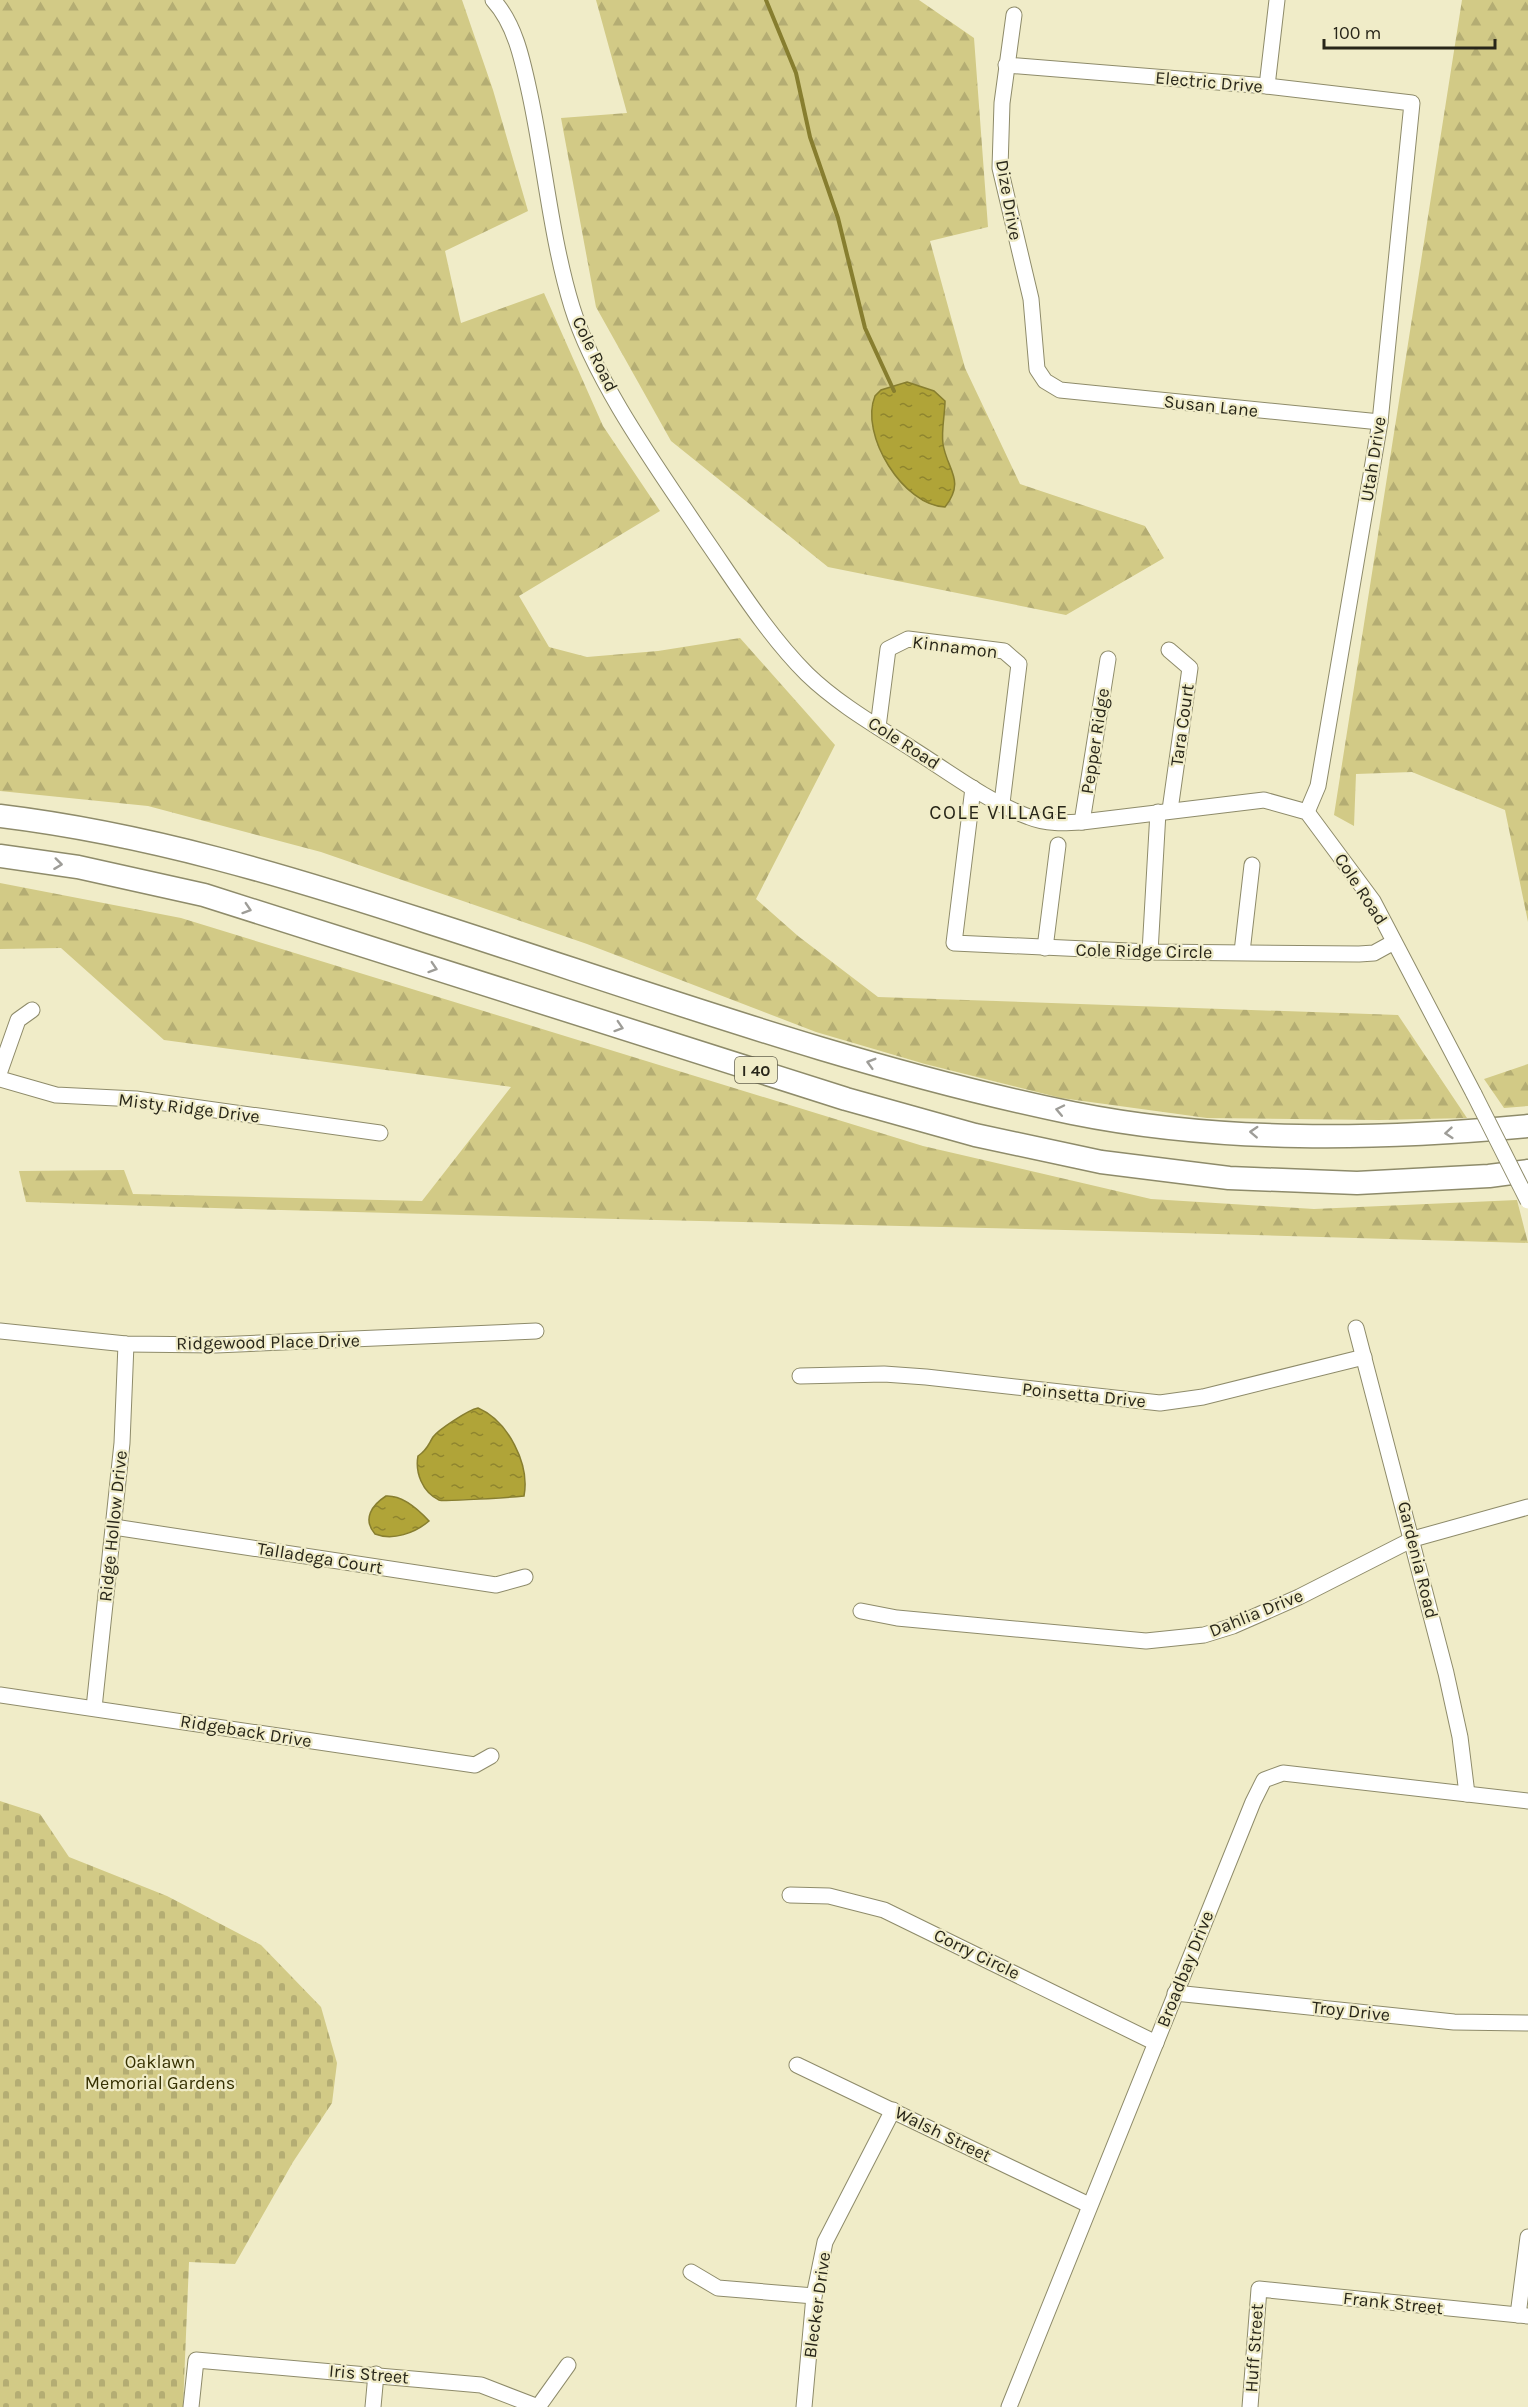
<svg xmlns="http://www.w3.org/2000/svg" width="1528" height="2407" viewBox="0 0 1528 2407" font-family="Karla,sans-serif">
	<defs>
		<pattern id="forest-firs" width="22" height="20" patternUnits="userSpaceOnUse" patternTransform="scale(1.5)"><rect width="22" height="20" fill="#d2ca86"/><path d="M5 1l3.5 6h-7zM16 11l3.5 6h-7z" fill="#b4ad73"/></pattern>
		<pattern id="cemetery-stones" width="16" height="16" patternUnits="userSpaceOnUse" patternTransform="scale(1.5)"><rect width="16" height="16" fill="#d2ca86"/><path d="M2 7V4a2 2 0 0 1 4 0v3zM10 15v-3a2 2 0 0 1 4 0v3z" fill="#b4ad73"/></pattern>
		<pattern id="water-ripples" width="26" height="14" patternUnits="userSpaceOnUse" patternTransform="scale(1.5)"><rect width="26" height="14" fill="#b0a438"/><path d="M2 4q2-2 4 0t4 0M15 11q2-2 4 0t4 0" fill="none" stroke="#8f852e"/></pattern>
	</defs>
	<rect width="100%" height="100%" fill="#f0ecc8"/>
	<!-- forest -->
	<g fill="url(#forest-firs)">
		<path d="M0 0H462L493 90 528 211 445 251 461 323 544 293 603 426 660 511 519 596 549 647 587 657 658 651 740 638 835 745 756 899 798 936 878 997 1398 1015 1467 1118 1379 1120 1207 1118 1061 1098 925 1064 816 1032 587 944 321 852 148 806 0 791Z"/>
		<path d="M596 0H919L974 38 988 227 930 241 965 368 1020 484 1145 526 1164 558 1066 615 828 567 671 441 596 307 561 118 627 113Z"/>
		<path d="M1462 0H1528V922L1505 810 1412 772 1356 774 1354 826 1334 815Z"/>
		<path d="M0 883 181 918 923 1146 1151 1199 1314 1209 1517 1200 1528 1243C1027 1227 527 1219 26 1202L19 1171 124 1170 133 1194 422 1201 511 1087 164 1040 61 948 0 949Z"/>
		<path d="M1528 1064V1106L1504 1108 1484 1079Z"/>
	</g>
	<!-- cemetery -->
	<path fill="url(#cemetery-stones)" d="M0 1801 40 1814 69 1857 167 1896 261 1945 321 2007 337 2063 332 2103 293 2162 235 2264 189 2262 183 2407H0Z"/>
	<!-- water -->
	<g fill="url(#water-ripples)" stroke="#877e2f" stroke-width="1.5">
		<path d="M907 382 934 391 945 401C945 414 941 431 943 444 947 470 966 480 945 507 904 506 859 435 875 396L881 390Z"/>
		<path d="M478 1408C508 1421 530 1464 524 1496 513 1497 444 1502 439 1500 422 1492 415 1472 418 1456 427 1450 428 1445 433 1437 438 1430 468 1410 478 1408Z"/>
		<path d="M386 1496C403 1495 418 1509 429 1521 415 1533 393 1541 375 1534 362 1519 372 1505 386 1496Z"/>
	</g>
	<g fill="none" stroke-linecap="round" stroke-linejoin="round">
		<!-- stream -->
		<path stroke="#877e2f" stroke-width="4" d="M766 0 796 73 810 137 838 218 865 328 894 391"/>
		<defs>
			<g id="minor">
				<path d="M493 0C516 25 523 63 530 95 545 165 551 238 572 307 595 382 659 470 703 536 735 582 767 634 807 674 839 705 880 728 917 752 953 775 989 802 1029 817 1046 824 1064 823 1082 822L1264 800 1307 812 1373 901 1474 1094"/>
				<path d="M1014 15 1002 103 1000 168 1031 299 1037 369 1045 381 1060 390 1380 422"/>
				<path d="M1006 65 1267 86 1412 103 1380 422 1318 786 1307 812"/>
				<path d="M1267 86 1277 0"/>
				<path d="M1169 650 1190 668 1170 810"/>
				<path d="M878 727 888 649 908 639 1004 651 1019 664 1002 803"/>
				<path d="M973 788 954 943 1150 952 1359 954 1374 953 1394 942"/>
				<path d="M1082 822 1108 659"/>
				<path d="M1045 948 1058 845"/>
				<path d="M1150 952 1158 812"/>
				<path d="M1242 952 1252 865"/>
				<path d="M0 1071 18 1020 32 1010"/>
				<path d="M0 1079 56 1095 136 1099 380 1133"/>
				<path d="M1356 1328 1446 1673 1460 1737 1467 1794"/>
				<path d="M0 1331 126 1344 216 1345 536 1331"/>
				<path d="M800 1376 884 1374 926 1377 1160 1403 1203 1397 1364 1357"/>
				<path d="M114 1527 496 1585 525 1577"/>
				<path d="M861 1611 897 1618 1146 1641 1204 1635 1233 1626 1299 1597 1413 1539 1528 1507"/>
				<path d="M0 1695 475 1765 491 1756"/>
				<path d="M94 1708 122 1443 126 1344"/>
				<path d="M790 1895 829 1896 884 1910 1156 2043"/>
				<path d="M1175 1993 1454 2022 1528 2023"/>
				<path d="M797 2065 1089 2205"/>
				<path d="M691 2272 718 2288 814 2296"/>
				<path d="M1518 2315 1528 2237"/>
				<path d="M191 2407 196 2360 481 2385 538 2407"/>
				<path d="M373 2407 376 2374"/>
				<path d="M538 2407 568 2365"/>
				<path d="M804 2407 814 2296 825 2242 893 2110"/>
				<path d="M1009 2407 1253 1802 1264 1780 1283 1773 1528 1801"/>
				<path d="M1250 2407 1259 2289 1528 2316"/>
			</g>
			<g id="highway">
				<path d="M0 816C148 834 287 876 428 922 641 990 853 1068 1072 1113 1220 1143 1378 1140 1528 1126"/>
				<path d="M0 856 78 867 204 895 846 1099 975 1135 1101 1162 1229 1178 1357 1183 1489 1176 1528 1171"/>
			</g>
		</defs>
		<!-- minor casing -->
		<use href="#minor" stroke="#8e8b6a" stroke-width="17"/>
		<!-- highway casing -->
		<use href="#highway" stroke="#8e8b6a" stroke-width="25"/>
		<!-- minor -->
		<use href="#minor" stroke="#fff" stroke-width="15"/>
		<!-- highway -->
		<use href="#highway" stroke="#fff" stroke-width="22"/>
		<defs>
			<path id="minor-bridge" d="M1474 1094 1528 1201"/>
		</defs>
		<!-- minor-bridge casing -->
		<use href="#minor-bridge" stroke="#8e8b6a" stroke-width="17" stroke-linecap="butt"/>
		<!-- minor-bridge -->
		<use href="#minor-bridge" stroke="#fff" stroke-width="15"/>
	</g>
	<!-- one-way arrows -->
	<defs><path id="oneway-chevron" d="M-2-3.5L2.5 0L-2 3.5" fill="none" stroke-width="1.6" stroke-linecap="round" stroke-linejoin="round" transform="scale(1.5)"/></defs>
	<g stroke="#9e9d98">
		<use href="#oneway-chevron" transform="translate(58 864) rotate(7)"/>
		<use href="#oneway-chevron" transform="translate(247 909) rotate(18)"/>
		<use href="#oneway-chevron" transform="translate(433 968) rotate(18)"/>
		<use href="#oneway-chevron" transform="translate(619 1027) rotate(18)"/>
		<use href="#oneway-chevron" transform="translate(871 1063) rotate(-164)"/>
		<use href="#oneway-chevron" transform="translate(1060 1110) rotate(-168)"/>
		<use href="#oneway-chevron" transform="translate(1254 1132) rotate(-177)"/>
		<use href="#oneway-chevron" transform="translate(1449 1133) rotate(175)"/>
	</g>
	<g text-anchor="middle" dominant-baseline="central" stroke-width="4.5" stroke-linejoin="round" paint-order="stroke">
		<!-- shield labels -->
		<rect fill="#f0ecc8" stroke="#64614e" stroke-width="1.5" x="735" y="1057" width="42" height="26" rx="4.5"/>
		<g font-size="16" font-weight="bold" fill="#282619">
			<text x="756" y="1070">I 40</text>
		</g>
		<!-- street labels -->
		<g font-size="18" fill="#282619" stroke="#f0ecc8">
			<text transform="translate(1209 82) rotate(5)">Electric Drive</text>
			<text transform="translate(1009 200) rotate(80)">Dize Drive</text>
			<text transform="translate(595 354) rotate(64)">Cole Road</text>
			<text transform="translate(1211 406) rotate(6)">Susan Lane</text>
			<text transform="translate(1373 459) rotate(-81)">Utah Drive</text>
			<text transform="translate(955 647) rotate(7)">Kinnamon</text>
			<text transform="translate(1182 725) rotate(-82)">Tara Court</text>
			<text transform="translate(1095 741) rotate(-81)">Pepper Ridge</text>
			<text transform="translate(904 743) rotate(33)">Cole Road</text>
			<text transform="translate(1361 889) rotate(57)">Cole Road</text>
			<text transform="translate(1144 951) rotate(1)">Cole Ridge Circle</text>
			<text transform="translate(189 1108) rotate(7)">Misty Ridge Drive</text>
			<text transform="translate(268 1342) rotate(-1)">Ridgewood Place Drive</text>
			<text transform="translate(1084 1395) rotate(6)">Poinsetta Drive</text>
			<text transform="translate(113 1526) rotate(-84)">Ridge Hollow Drive</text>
			<text transform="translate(320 1558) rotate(9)">Talladega Court</text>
			<text transform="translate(1418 1560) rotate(76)">Gardenia Road</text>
			<text transform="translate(1256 1613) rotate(-22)">Dahlia Drive</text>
			<text transform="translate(246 1731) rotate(9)">Ridgeback Drive</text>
			<text transform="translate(977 1954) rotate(26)">Corry Circle</text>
			<text transform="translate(1185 1969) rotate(-68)">Broadbay Drive</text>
			<text transform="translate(1351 2011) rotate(6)">Troy Drive</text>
			<text transform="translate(943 2134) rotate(26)">Walsh Street</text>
			<text transform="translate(1393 2303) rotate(6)">Frank Street</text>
			<text transform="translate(817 2305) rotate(-82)">Blecker Drive</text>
			<text transform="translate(1254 2348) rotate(-86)">Huff Street</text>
			<text transform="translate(369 2374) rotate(5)">Iris Street</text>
		</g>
		<!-- park labels -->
		<g font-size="18" fill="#363102" stroke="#f0ecc8">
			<text x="160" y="2062">Oaklawn<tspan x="160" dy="21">Memorial Gardens</tspan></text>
		</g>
		<!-- neighbourhood labels -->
		<g font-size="20" letter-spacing="1.5" fill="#282619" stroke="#f0ecc8">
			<text x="999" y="812">COLE VILLAGE</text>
		</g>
	</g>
	<!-- scale -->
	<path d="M1324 39v9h171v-9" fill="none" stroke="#282619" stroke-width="3"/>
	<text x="1333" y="39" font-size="18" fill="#282619" stroke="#f0ecc8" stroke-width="4.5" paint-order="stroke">100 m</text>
</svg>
